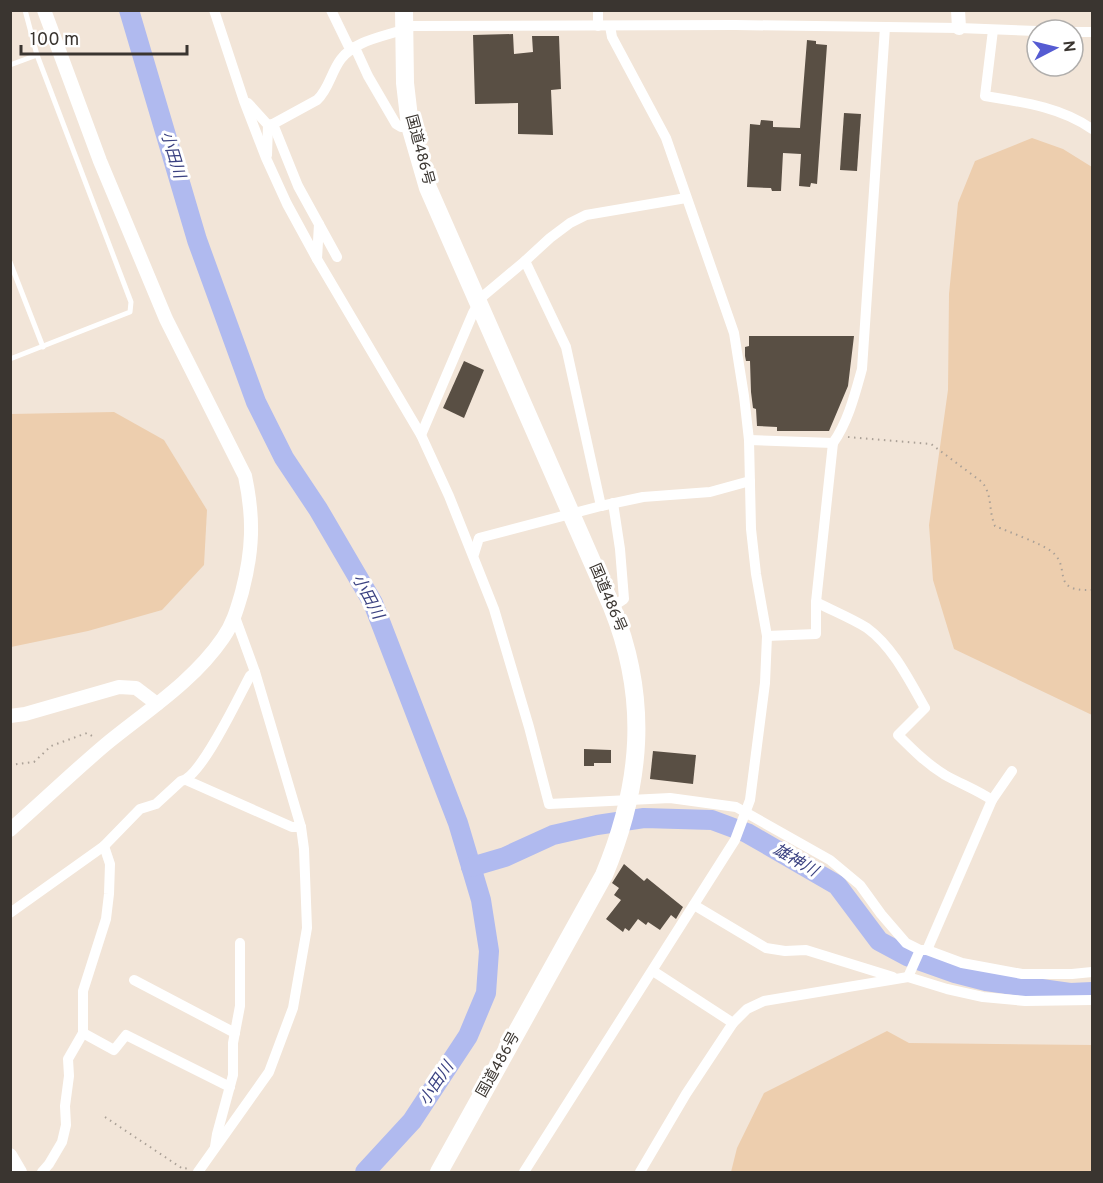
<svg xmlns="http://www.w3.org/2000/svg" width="1103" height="1183" viewBox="0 0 1103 1183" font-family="Overpass,'Noto Sans JP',sans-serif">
	<rect width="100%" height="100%" fill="#f2e5d8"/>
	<!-- green -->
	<g fill="#edceae">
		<path d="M1032 138 1063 149 1092 167V715L954 649 933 580 929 525 948 390 949 294 958 203 975 161Z"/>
		<path d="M114 412 164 440 207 510 204 565 162 610 88 631 11 647V414Z"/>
		<path d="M887 1031 909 1043 1092 1045V1172H731L737 1148 764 1093Z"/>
	</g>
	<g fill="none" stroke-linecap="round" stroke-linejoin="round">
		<!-- river -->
		<g stroke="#b0baef" stroke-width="20">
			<path d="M129 10 197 240 256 402 284 458 318 509 373 603 458 823 481 900 489 951 486 993 468 1036 412 1121 365 1172"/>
			<path d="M471 867 505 857 553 835 597 825 644 818 712 820 747 833 837 885 879 941 907 956 955 973 986 981 1070 993 1092 992"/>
		</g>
	</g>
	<!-- building -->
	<g fill="#594f44">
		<path d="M513 34 514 54 533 52 532 36H559L561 89 551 90 553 135 518 134V103L475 104 473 35Z"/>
		<path d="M807 40 816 41V44L827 45 817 184 811 183 810 187 799 186 801 154 783 153 781 191H772L771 188 747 187 750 124 760 125 761 120 773 121V127L800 128Z"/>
		<path d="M844 113 861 114 857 171 840 170Z"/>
		<path d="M749 336H854L848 386 829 431H777V427L757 426 756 409 753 408 751 392 750 361H746L745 356V347L749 346Z"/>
		<path d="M464 361 484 370 464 418 443 408Z"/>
		<path d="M584 749 611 750V763H594V766H584Z"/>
		<path d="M653 751 696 755 693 784 650 779Z"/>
		<path d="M624 864 644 881 647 878 683 907 676 919 671 915 660 930 648 922 646 925 638 919 629 931 625 928 623 932 606 919 621 900 614 895 619 888 612 883Z"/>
	</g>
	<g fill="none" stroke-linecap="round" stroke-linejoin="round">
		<!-- path -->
		<g stroke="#aba197" stroke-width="2" stroke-dasharray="1.5 4.5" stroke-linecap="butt">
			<path d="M848 437 931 444 982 482C993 496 988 510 995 526 1009 532 1040 543 1051 551 1073 567 1048 592 1092 590"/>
			<path d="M10 765 34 762 51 746 87 733 94 737"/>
			<path d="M105 1117 183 1169 188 1168"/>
		</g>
		<!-- service -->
		<g stroke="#fff" stroke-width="5">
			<path d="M10 65 37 55"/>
			<path d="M10 262 43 347"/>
			<path d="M10 359 130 312 131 302 37 55 25 10"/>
		</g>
		<!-- minor -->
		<g stroke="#fff" stroke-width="10">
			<path d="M214 10 244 101 266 158 287 204 317 259 421 435 449 496 494 609 529 727 549 804 670 798 736 807 830 860 860 885 881 914 906 943 920 950H927L962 963 1022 974H1072L1092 972"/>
			<path d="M331 10 348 45 357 52 368 76 396 124 401 127 410 126"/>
			<path d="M598 26V10"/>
			<path d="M993 30 985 96C1022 102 1061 107 1092 129"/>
			<path d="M1073 32H1092"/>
			<path d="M248 103 268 125"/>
			<path d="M267 155 268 125 273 124"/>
			<path d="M337 257 298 186 273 124 317 100C329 89 331 72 341 59 357 38 391 36 413 26L735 25 959 28 1037 31"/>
			<path d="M317 259 319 224"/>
			<path d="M525 261 566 347 601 506"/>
			<path d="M421 435 473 313 482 297 525 261 550 238 570 223 586 215 686 198"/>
			<path d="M749 440 833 443"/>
			<path d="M474 554 479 538 601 506 643 497 710 492 750 481"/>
			<path d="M816 602C833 611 851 618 867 628 893 647 909 680 925 708L898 735C913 750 927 764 945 775 961 784 977 790 992 800L927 950"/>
			<path d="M612 607 624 599 620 549 613 503"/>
			<path d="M767 636 816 634V602L833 443C848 422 855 394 862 369L885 27"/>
			<path d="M186 780 292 827H301"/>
			<path d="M992 800 1012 771"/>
			<path d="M694 905 766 948 785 951 806 950 893 977"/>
			<path d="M10 913 104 846 140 809 156 804 181 781C201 778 239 696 250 676L255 672"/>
			<path d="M653 971 733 1023"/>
			<path d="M908 977 920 950"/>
			<path d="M134 980 235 1033"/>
			<path d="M83 1033 114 1050 126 1035 230 1087"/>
			<path d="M215 1147 217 1134 233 1075V1043L240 1006V943"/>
			<path d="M42 1172 49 1164 62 1142 66 1125 65 1106 69 1076 68 1059 83 1033V991L106 919 109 894 110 864 104 846"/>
			<path d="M198 1172 269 1072 293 1008 307 928 304 849 301 827 255 672 235 617"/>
			<path d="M524 1172 735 840 750 800 765 683 767 636 756 574 751 529 749 440 744 396 734 333 666 138 612 37 610 26"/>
			<path d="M640 1172 686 1094 733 1023 747 1009 764 1001 908 977 947 989 983 997 1025 1001 1092 1000"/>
		</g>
		<!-- tertiary -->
		<g stroke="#fff" stroke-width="14">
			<path d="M958 10 959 28"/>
			<path d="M10 716 25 714 119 687 136 688 157 704"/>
			<path d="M10 830C42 802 73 772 105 745 145 712 193 682 223 638 233 624 237 609 242 592 253 550 254 518 245 476L166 319 100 161 44 10"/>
			<path d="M10 1155 20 1172"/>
		</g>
		<!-- trunk -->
		<path stroke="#fff" stroke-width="18" d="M404 10 405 83 410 126 428 188 612 607C649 699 642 784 604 875L439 1172"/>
	</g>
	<g text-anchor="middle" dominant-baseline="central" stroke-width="6" stroke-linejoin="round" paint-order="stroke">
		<!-- street labels -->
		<g font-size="15" fill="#3a3530" stroke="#fff">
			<text transform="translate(419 150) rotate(75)">国道486号</text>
			<text transform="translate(607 598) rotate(67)">国道486号</text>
			<text transform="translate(499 1065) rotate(-61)">国道486号</text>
		</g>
		<!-- water labels -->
		<g font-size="16" font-style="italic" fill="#3a4181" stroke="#fff">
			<text transform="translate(172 155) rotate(73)">小田川</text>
			<text transform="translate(367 597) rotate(62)">小田川</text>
			<text transform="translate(795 861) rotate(30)">雄神川</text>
			<text transform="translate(437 1084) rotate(-56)">小田川</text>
		</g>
	</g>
	<!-- border -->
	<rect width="1103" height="1183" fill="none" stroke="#3a3530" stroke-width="24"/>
	<!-- north arrow -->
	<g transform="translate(1055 48) rotate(83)"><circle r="28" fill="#ffffff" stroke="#b0aeac" stroke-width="1.5"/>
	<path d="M0-4.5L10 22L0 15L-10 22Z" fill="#555bd2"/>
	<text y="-9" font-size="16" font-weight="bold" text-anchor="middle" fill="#3a3530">N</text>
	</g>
	<!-- scale -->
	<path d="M21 45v9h166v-9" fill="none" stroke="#3a3530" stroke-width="3"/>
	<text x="30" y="45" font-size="18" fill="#3a3530" stroke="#ffffff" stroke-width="4.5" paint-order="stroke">100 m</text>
</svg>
